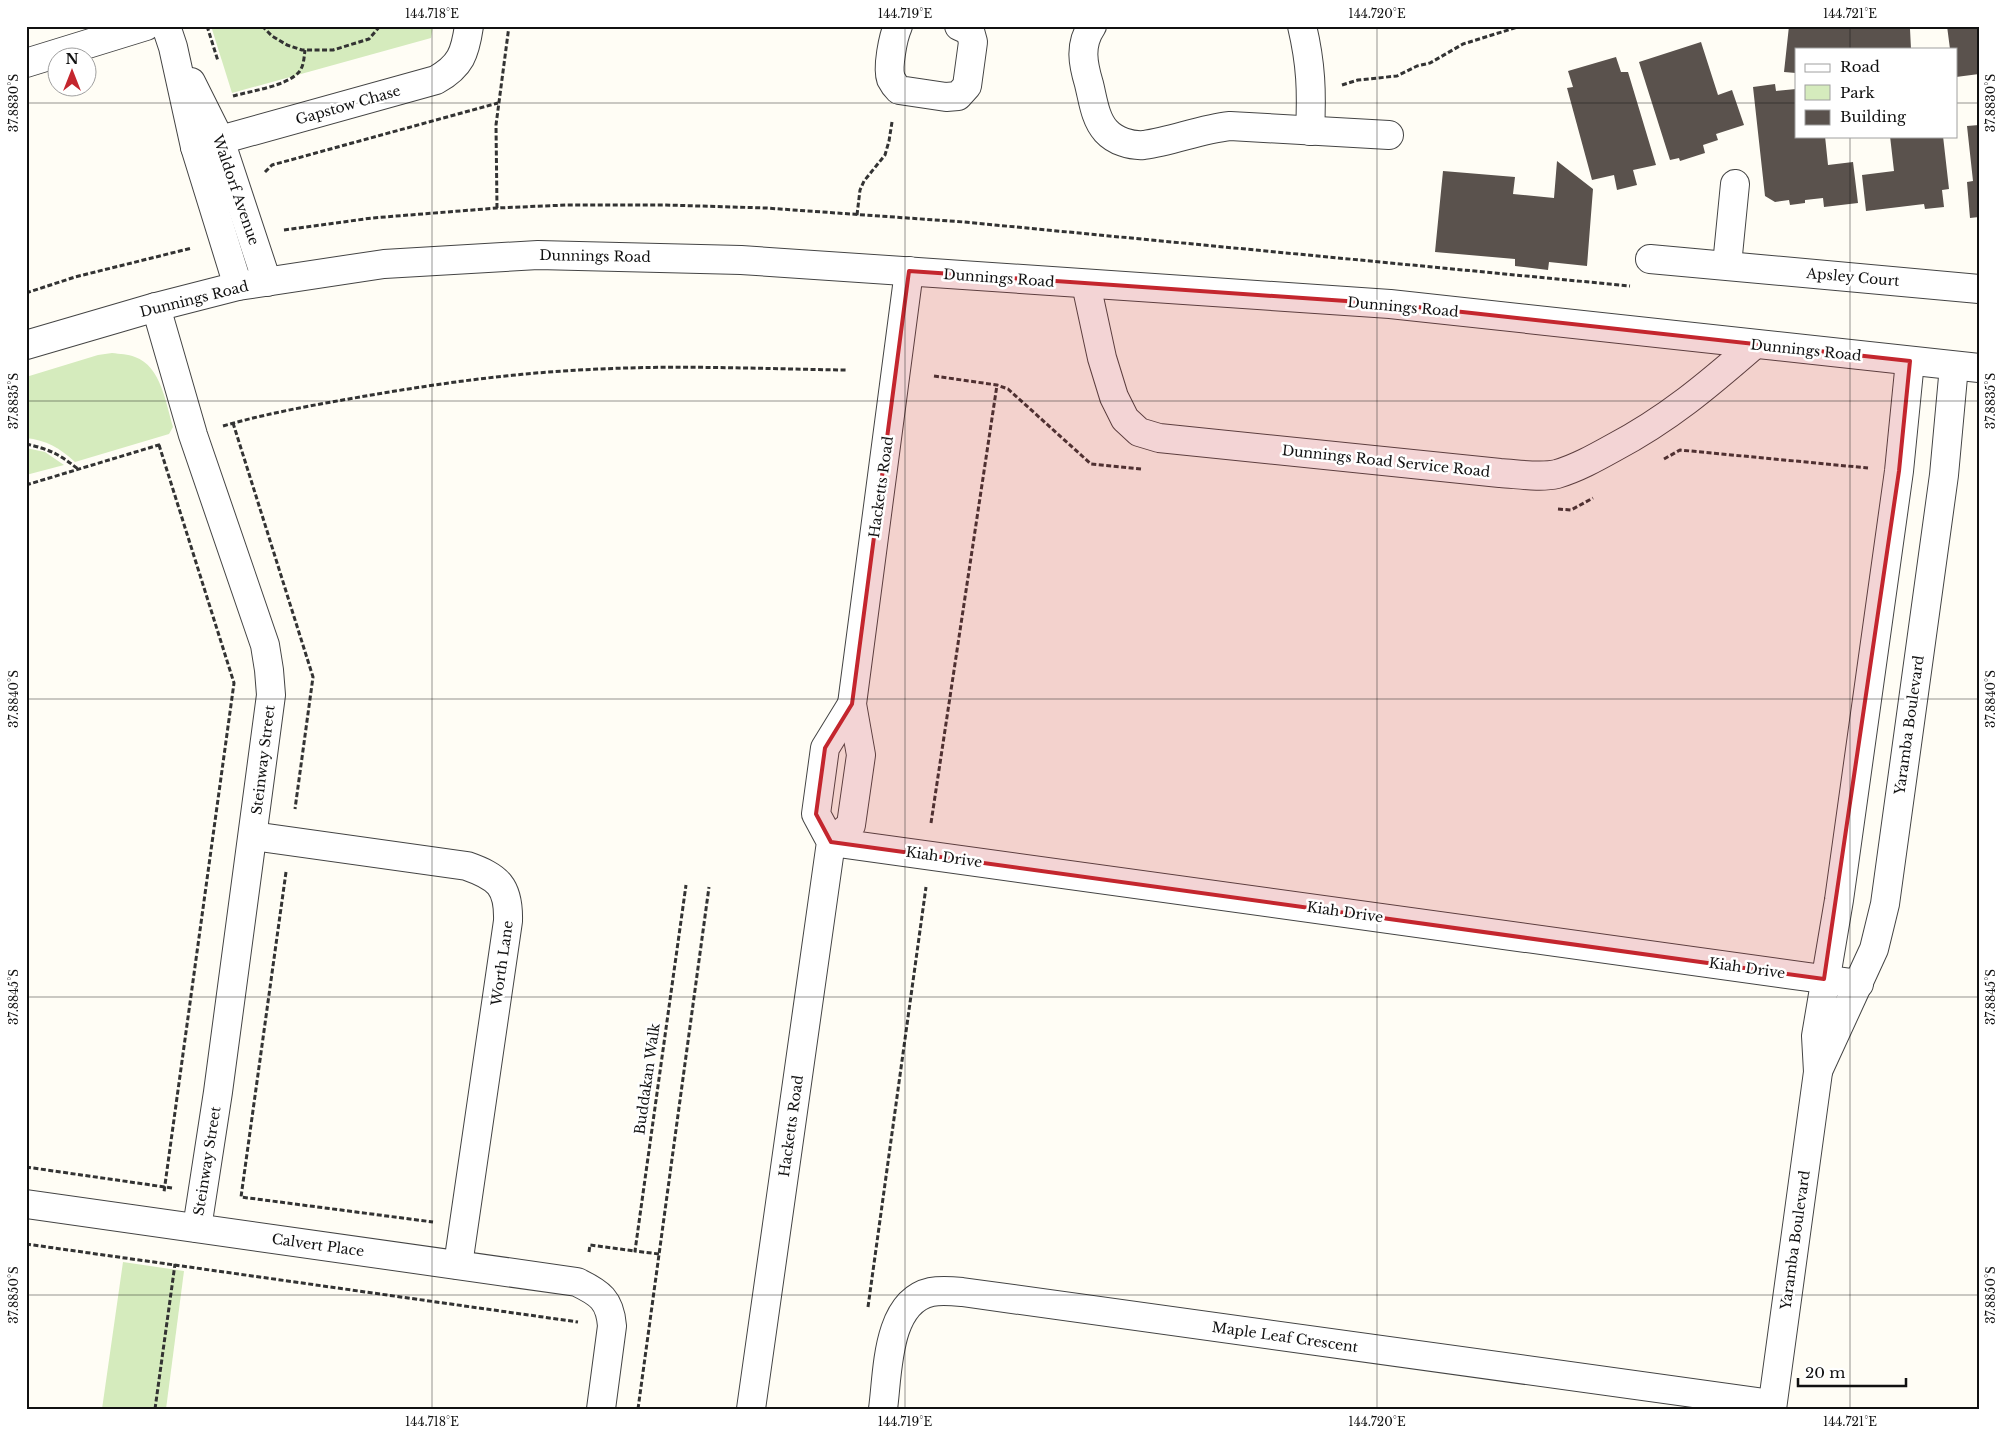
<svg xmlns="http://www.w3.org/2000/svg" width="2005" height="1435" viewBox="0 0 2005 1435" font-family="'Libre Baskerville',serif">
	<rect width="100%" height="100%" fill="#fffdf5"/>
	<!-- green -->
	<g fill="#d5ebbd">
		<path d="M211 26H433L431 38 232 93Z"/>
		<path d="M112 353C120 354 128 354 135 357 161 366 166 404 173 427L169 434 75 462C60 448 46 440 26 438V377L98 355Z"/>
		<path d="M26 448 45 452 64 465 26 475Z"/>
		<path d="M123 1262 184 1271 166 1409H102Z"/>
	</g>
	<!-- building -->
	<g fill="#5a524d">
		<path d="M1789 26H1882L1910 29 1911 49H1796V73L1784 72Z"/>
		<path d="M1947 26H1979V74L1956 77V49H1950Z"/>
		<path d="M1701 42 1718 95 1732 90 1744 125 1716 134 1718 140 1703 145 1705 153 1680 161 1679 158 1670 160 1639 62Z"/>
		<path d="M1616 57 1621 72H1628L1656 165 1633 170 1637 185 1617 190 1614 175 1592 180 1567 88 1573 87 1568 71Z"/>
		<path d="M1775 84 1776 91 1796 89V136H1825L1828 165 1853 162 1858 203 1824 207 1823 198 1805 200V203L1790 205 1789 200 1775 202 1765 196 1753 87Z"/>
		<path d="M1979 125V217L1970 218 1967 182 1973 181 1967 126Z"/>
		<path d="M1890 136H1943L1949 189 1942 190 1944 207 1925 209 1924 204 1866 211 1862 175 1894 171Z"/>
		<path d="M1557 161 1593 189 1587 266 1549 262 1548 270 1515 266V259L1435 252 1443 171 1515 177 1513 194 1554 198Z"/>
	</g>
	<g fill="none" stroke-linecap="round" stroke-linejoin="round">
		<defs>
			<g id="minor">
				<path d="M166 26 173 47 195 147 238 286"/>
				<path d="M898 26C893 37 887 68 891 79 893 83 896 87 899 90L946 97 958 96 967 86 973 42 970 31 959 26"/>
				<path d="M1092 26C1079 45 1083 64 1089 84 1093 100 1095 119 1106 131 1115 141 1131 146 1144 145 1173 141 1201 129 1230 126L1389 135"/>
				<path d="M1302 26C1311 64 1312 92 1310 131"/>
				<path d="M26 63 146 26"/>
				<path d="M191 82 220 140 267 282"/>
				<path d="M195 147 436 80C461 66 465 53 469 26"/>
				<path d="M1650 259 1979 289"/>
				<path d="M1727 265 1735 184"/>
				<path d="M1086 284 1102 358 1114 397 1125 419 1139 432 1159 438 1500 473C1518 474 1540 478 1557 474 1577 468 1595 458 1613 448 1668 419 1708 385 1754 345"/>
				<path d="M156 307 193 435 265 645 269 670 271 695 218 1092 197 1228"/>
				<path d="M26 345 156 307 238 286 384 264 538 255 741 260 1390 304 1979 368"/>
				<path d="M253 836 467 866C498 877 509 886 508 921L458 1265"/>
				<path d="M831 842 1859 984"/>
				<path d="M831 842 851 825 861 755 852 704 909 271"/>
				<path d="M1818 1071 1874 949 1885 904 1944 475 1954 366"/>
				<path d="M26 1204 577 1282C600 1293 610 1300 612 1326L601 1409"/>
				<path d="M751 1409 831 842 816 814 825 748 852 704"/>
				<path d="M883 1409C888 1373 886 1302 931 1292 941 1290 952 1291 962 1292L1772 1404"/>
				<path d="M1772 1409 1818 1072 1816 1036 1839 900 1899 471 1910 361"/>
			</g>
		</defs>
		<!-- minor casing -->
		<use href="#minor" stroke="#444" stroke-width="30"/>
		<!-- path -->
		<g stroke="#333" stroke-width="3" stroke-dasharray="5 2.5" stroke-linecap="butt">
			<path d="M207 26 218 61"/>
			<path d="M262 26 272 36 287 45 302 50H333L369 39 380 26"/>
			<path d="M1342 85 1358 80 1397 76 1417 66 1430 63 1463 44 1521 26"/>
			<path d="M233 96C251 91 287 86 299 72 304 66 304 57 305 50"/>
			<path d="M265 172 272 165 498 103"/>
			<path d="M497 208 496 125 509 26"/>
			<path d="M857 215 860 190 864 181 885 155 889 141 892 122"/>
			<path d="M284 230 372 218 497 208 567 205H666L766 208 964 222 1630 286"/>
			<path d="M26 293 75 277 192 248"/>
			<path d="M934 376 997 385 1008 389 1091 464 1141 469"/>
			<path d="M233 423 313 677 295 809"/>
			<path d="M223 426C268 413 314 405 360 397 440 383 520 372 601 369 683 365 765 369 847 370"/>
			<path d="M26 444C49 449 59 454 78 469"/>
			<path d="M159 445 234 683 164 1192"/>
			<path d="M1664 459 1680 450 1868 468"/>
			<path d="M26 485 162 444"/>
			<path d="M1558 509 1571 510 1593 498"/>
			<path d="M931 823 997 385"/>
			<path d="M286 872 241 1197 433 1222"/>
			<path d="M26 1167 172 1188"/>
			<path d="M26 1244 578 1322"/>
			<path d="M589 1252 590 1245 635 1251"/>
			<path d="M659 1254 635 1251 686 885"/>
			<path d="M868 1307 926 887"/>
			<path d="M155 1409 175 1264"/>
			<path d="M638 1409 709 887"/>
		</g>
		<!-- minor -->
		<use href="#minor" stroke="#fff" stroke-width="28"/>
	</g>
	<!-- marked area -->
	<path fill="#c4262e" fill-opacity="0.2" stroke="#c4262e" stroke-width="4" stroke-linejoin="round" d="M909 271 1390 304 1910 361 1899 471 1824 979 831 842 816 814 825 748 852 704Z"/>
	<!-- ticks -->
	<path fill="none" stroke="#111" stroke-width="1" stroke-opacity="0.45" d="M432 26V1409M905 26V1409M1377 26V1409M1850 26V49M26 103H1796M1956 103H1979M1850 136V1409M26 401H1979M26 699H1979M26 997H1979M26 1295H1979"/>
	<g text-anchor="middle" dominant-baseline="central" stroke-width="5" stroke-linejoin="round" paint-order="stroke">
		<!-- street labels -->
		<g font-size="14" fill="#111" stroke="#fff">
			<text transform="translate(348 105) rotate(-16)">Gapstow Chase</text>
			<text transform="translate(236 190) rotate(71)">Waldorf Avenue</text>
			<text transform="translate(595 256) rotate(1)">Dunnings Road</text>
			<text transform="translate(1853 277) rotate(5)">Apsley Court</text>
			<text transform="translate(999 278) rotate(4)">Dunnings Road</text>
			<text transform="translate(194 299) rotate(-14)">Dunnings Road</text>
			<text transform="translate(1403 307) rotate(5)">Dunnings Road</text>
			<text transform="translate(1806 350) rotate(6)">Dunnings Road</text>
			<text transform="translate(1386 461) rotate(6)">Dunnings Road Service Road</text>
			<text transform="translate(881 487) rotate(-82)">Hacketts Road</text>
			<text transform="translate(1909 725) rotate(-82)">Yaramba Boulevard</text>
			<text transform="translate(263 760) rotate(-83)">Steinway Street</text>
			<text transform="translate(944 857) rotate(8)">Kiah Drive</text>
			<text transform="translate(1345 912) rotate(8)">Kiah Drive</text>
			<text transform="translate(502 963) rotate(-82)">Worth Lane</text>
			<text transform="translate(1747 968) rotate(8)">Kiah Drive</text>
			<text transform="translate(647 1079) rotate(-82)">Buddakan Walk</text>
			<text transform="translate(791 1126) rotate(-82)">Hacketts Road</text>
			<text transform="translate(207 1161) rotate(-81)">Steinway Street</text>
			<text transform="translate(1795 1240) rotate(-82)">Yaramba Boulevard</text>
			<text transform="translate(318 1245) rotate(8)">Calvert Place</text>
			<text transform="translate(1285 1337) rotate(8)">Maple Leaf Crescent</text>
		</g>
	</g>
	<!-- border -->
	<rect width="2005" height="1435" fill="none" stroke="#ffffff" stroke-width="55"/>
	<!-- legend -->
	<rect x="1795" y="48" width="162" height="90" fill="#ffffff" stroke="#a0a0a0"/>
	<rect x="1805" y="64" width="25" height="8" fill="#ffffff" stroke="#a0a0a0"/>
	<text x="1840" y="72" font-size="15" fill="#111111">Road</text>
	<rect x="1805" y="85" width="25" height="15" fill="#d5ebbd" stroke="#a0a0a0"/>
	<text x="1840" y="98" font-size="15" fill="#111111">Park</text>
	<rect x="1805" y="110" width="25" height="15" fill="#5a524d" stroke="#a0a0a0"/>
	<text x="1840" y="122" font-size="15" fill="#111111">Building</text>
	<!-- north arrow -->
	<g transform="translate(72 72)"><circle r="24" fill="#ffffff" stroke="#a0a0a0"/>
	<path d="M0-4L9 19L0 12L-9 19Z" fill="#c4262e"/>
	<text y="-8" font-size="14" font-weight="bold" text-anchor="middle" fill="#111111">N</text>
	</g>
	<!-- scale -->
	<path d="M1798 1378v8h108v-8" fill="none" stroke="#111111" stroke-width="2.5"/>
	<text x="1805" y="1378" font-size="15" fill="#111111" stroke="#ffffff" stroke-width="4" paint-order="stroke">20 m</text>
	<rect x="28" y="28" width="1950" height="1380" fill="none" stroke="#111" stroke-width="2"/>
	<g font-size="12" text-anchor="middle" fill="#111">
		<text x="432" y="18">144.718°E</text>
		<text x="905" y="18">144.719°E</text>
		<text x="1377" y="18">144.720°E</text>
		<text x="1850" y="18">144.721°E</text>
		<text transform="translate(14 103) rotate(-90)" y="4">37.8830°S</text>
		<text transform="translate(1991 103) rotate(-90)" y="4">37.8830°S</text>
		<text transform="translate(14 401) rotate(-90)" y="4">37.8835°S</text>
		<text transform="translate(1991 401) rotate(-90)" y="4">37.8835°S</text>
		<text transform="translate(14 699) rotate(-90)" y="4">37.8840°S</text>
		<text transform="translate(1991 699) rotate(-90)" y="4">37.8840°S</text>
		<text transform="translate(14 997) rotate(-90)" y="4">37.8845°S</text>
		<text transform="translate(1991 997) rotate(-90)" y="4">37.8845°S</text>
		<text transform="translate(14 1295) rotate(-90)" y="4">37.8850°S</text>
		<text transform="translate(1991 1295) rotate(-90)" y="4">37.8850°S</text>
		<text x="432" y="1426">144.718°E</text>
		<text x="905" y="1426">144.719°E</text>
		<text x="1377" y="1426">144.720°E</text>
		<text x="1850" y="1426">144.721°E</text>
	</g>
</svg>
